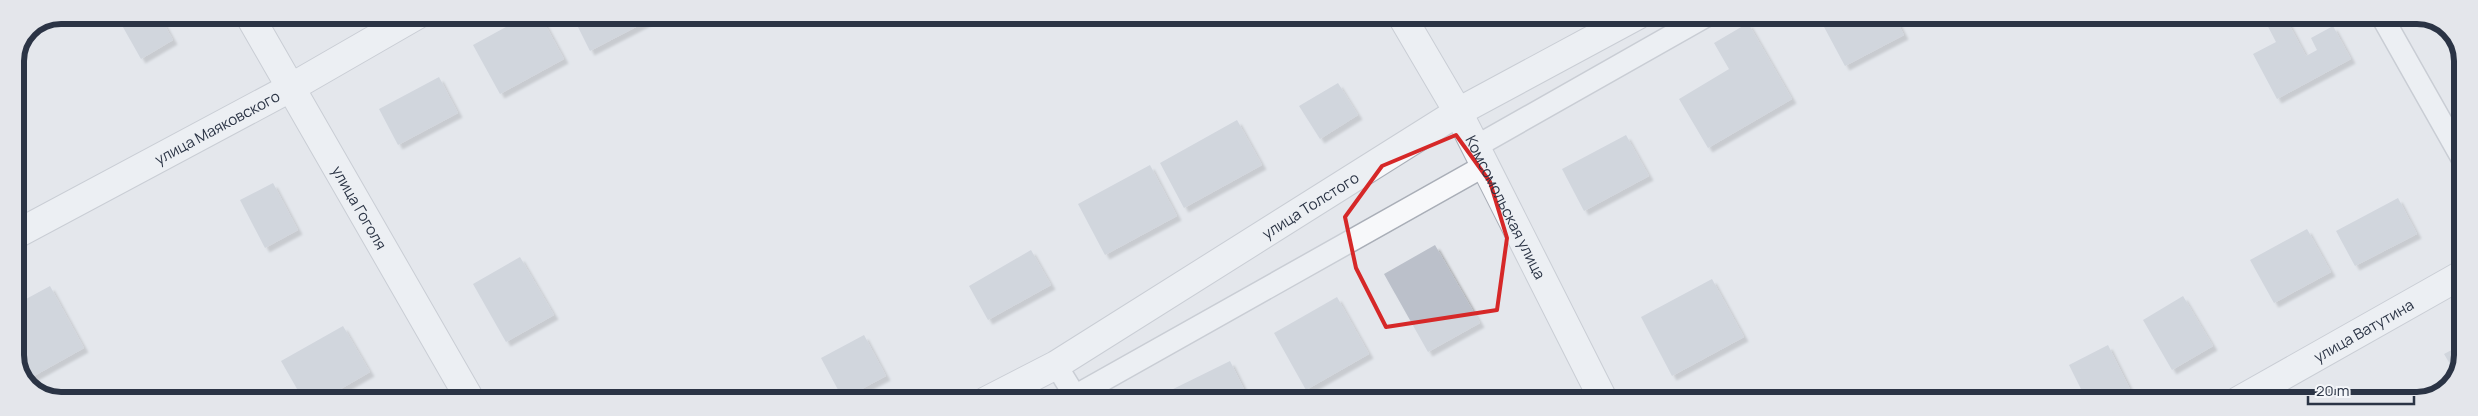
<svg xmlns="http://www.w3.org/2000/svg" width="2478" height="416" viewBox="0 0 2478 416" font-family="Manrope,sans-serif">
	<defs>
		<filter id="shadow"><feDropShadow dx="4.5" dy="4.5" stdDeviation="1" flood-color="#0004"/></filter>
	</defs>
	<rect width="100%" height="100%" fill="#e4e7ec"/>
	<!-- building -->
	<g fill="#bbc0ca" filter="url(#shadow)">
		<path d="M128 15H159L173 40 141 59 119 20Z"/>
		<path d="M528 15H540L564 59 500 94 473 45Z"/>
		<path d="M572 15H659L590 51Z"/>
		<path d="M1841 15H1894L1904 35 1845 66 1823 25Z"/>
		<path d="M2262 15H2284L2306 56 2317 50 2311 38 2333 26 2351 59 2277 99 2253 54 2276 42Z"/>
		<path d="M1748 23 1792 99 1708 148 1679 99 1729 69 1714 43Z"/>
		<path d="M439 77 458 113 398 145 379 109Z"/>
		<path d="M1338 83 1358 115 1320 139 1299 106Z"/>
		<path d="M1237 120 1262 165 1184 208 1160 163Z"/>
		<path d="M1626 135 1649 176 1584 211 1562 169Z"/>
		<path d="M1150 165 1177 216 1105 255 1078 204Z"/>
		<path d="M273 183 298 230 265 248 240 200Z"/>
		<path d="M2398 198 2417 234 2355 266 2336 231Z"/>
		<path d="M2307 229 2331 272 2274 303 2250 260Z"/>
		<path d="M1435 245 1480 323 1428 352 1384 274Z"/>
		<path d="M1031 250 1051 285 988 320 969 286Z"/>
		<path d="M520 257 554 315 506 342 473 284Z"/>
		<path d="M1712 279 1744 337 1672 376 1641 317Z"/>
		<path d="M50 286 84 348 25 381 15 361V305Z"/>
		<path d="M2183 296 2213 346 2172 370 2143 320Z"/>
		<path d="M1337 297 1369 354 1306 390 1274 333Z"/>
		<path d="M343 326 370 372 320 401H304L281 361Z"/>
		<path d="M864 335 886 376 843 399 821 358Z"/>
		<path d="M2463 344V362L2456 374 2444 354Z"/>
		<path d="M2108 345 2134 397 2127 401H2087L2069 365Z"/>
		<path d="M1230 361 1250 401H1167L1163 394Z"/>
		<path d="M1513 392 1517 401H1496Z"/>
	</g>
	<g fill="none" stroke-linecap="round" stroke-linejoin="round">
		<defs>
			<g id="lane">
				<path d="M2381 15 2463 160"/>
				<path d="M1475 147 1708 15"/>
				<path d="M1056 365 1075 396 1484 166"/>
			</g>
			<g id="street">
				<path id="s1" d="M249 15 471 401"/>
				<path id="s2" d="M1401 15 1458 112 1604 401"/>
				<path id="s3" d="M15 235 292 87 417 15"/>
				<path id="s4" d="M986 401 1056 365 1458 112 1638 15"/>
				<path id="s5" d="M2238 401 2463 274"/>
			</g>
		</defs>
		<!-- lane casing -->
		<use href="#lane" stroke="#a9aeb7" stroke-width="24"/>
		<!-- street casing -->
		<use href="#street" stroke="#a9aeb7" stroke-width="30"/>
		<!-- lane -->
		<use href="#lane" stroke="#f7f8fa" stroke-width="21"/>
		<!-- street -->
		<use href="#street" stroke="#f7f8fa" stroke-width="28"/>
	</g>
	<!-- marked area -->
	<path d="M0 0H2478V416H0ZM1456 135 1490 182 1507 238 1497 310 1386 327 1356 268 1345 217 1382 166Z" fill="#e4e7ec" fill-opacity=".55" fill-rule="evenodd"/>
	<path fill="none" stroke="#d62828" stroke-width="4" stroke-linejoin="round" d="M1456 135 1490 182 1507 238 1497 310 1386 327 1356 268 1345 217 1382 166Z"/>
	<g text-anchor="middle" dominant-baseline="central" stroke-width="4.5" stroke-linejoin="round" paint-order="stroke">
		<!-- street labels -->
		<g font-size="15" fill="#2b3445" stroke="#f4f6f9">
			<text stroke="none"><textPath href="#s3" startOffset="229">улица Маяковского</textPath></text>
			<text stroke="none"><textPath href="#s4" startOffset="379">улица Толстого</textPath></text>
			<text stroke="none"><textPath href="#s2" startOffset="219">Комсомольская улица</textPath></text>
			<text stroke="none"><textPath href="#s1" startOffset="222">улица Гоголя</textPath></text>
			<text stroke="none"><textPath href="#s5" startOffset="144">улица Ватутина</textPath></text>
		</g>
	</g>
	<!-- crop -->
	<path d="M0 0H2478V416H0ZM61 24H2417A37 37 0 0 1 2454 61V355A37 37 0 0 1 2417 392H61A37 37 0 0 1 24 355V61A37 37 0 0 1 61 24Z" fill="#e4e6eb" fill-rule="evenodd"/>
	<path fill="none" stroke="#2b3445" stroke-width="6" d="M61 24H2417A37 37 0 0 1 2454 61V355A37 37 0 0 1 2417 392H61A37 37 0 0 1 24 355V61A37 37 0 0 1 61 24Z"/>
	<!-- scale -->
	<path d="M2308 396v8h106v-8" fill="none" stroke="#2b3445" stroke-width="2.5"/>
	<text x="2316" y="396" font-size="15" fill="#2b3445" stroke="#f4f6f9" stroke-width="4" paint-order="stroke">20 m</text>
</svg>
